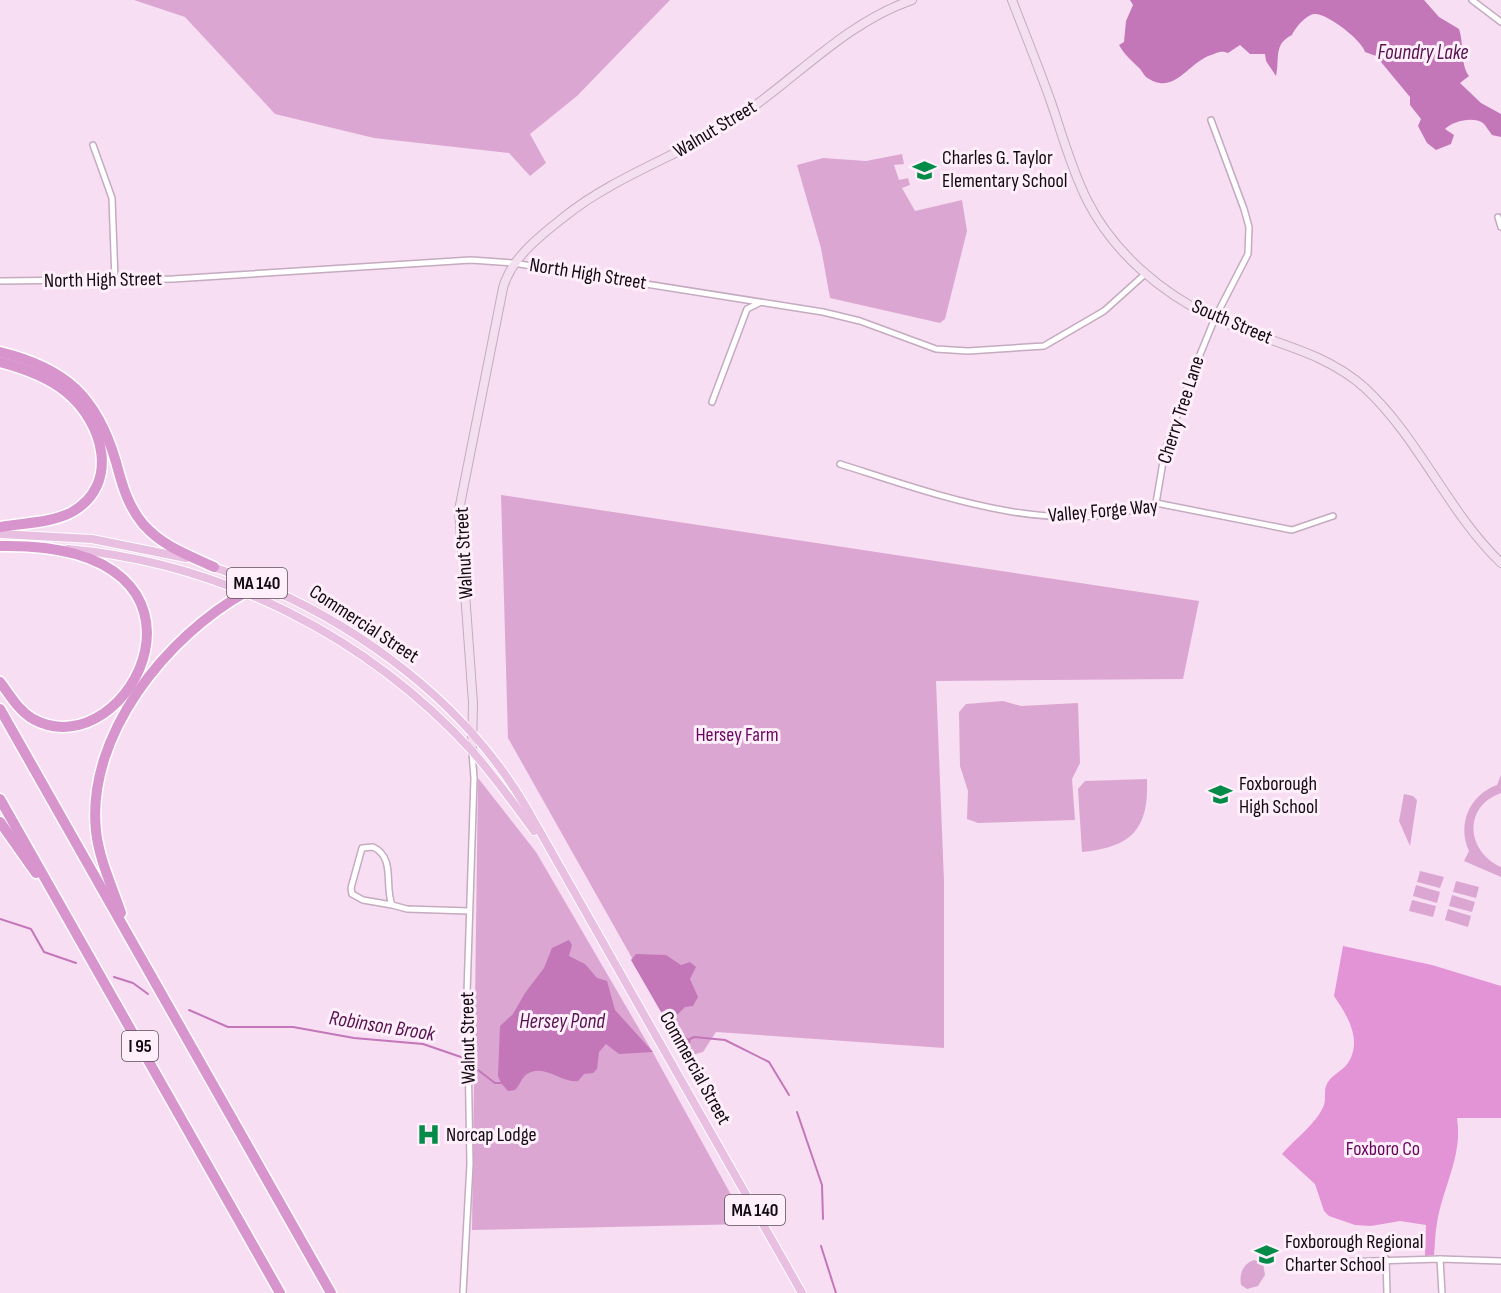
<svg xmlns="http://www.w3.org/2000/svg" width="1501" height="1293" viewBox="0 0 1501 1293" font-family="'Sofia Sans Condensed',sans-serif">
	<rect width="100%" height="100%" fill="#f8def3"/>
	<!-- green -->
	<g fill="#dca6d2">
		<path d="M134 0H670L577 96 530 134 546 163 530 176 509 153 374 138 275 114 185 17Z"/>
		<path d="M902 154 904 164 894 165 899 180 908 178 910 185 902 188 915 211 962 200 967 231 945 319 940 323 830 298 821 248 797 165 823 158 866 161Z"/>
		<path d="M501 495 1199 601 1183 679 936 681 944 881V1048L716 1032 703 1052 689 1056 687 1047 690 1044 679 1030 672 1029 508 738Z"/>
		<path d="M1003 701 1021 706 1078 703 1080 763 1072 779 1075 820 978 823 967 819 968 791 960 766 959 712 966 704Z"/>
		<path d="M1501 775V793C1462 807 1467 852 1501 867V877L1464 861 1469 851C1457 825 1469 795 1497 785Z"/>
		<path d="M478 778 536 852 652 1051 747 1224 472 1230Z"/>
		<path d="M1147 779C1149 829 1132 847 1082 852L1078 789 1085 781Z"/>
		<path d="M1404 794 1413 796 1417 800 1410 846 1399 821Z"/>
		<path d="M1420 871 1444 877 1440 888 1417 882Z"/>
		<path d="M1456 881 1479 887 1476 898 1453 892Z"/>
		<path d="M1416 885 1440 892 1437 903 1413 896Z"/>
		<path d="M1452 895 1475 902 1472 912 1449 906Z"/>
		<path d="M1412 900 1436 906 1433 917 1409 911Z"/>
		<path d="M1448 909 1471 916 1468 927 1445 920Z"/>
		<path d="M1254 1260 1263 1263 1265 1275 1258 1286 1247 1289 1241 1285C1239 1273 1243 1264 1254 1260Z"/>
	</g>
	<!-- forest -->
	<path fill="#e394d7" d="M1343 946 1432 965 1501 986V1118H1457C1463 1156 1443 1186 1437 1223 1435 1233 1435 1245 1434 1255L1425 1256 1426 1225 1400 1221 1371 1226 1355 1225 1329 1216 1324 1211 1315 1184 1282 1154C1295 1139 1317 1123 1324 1105 1326 1099 1324 1092 1326 1086 1330 1075 1342 1072 1348 1063 1363 1040 1347 1015 1334 996Z"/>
	<!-- water -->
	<g fill="#c377b8">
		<path d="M1130 0H1424L1439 17 1459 29C1464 43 1460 64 1469 76L1460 83 1481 103 1501 114V137L1492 135C1489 131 1486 126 1483 123 1474 116 1452 121 1445 129L1454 135 1451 144 1436 150 1427 143 1418 126 1421 119 1410 105V97L1376 56 1365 52C1363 41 1326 12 1314 14 1306 15 1295 28 1292 35 1273 44 1280 59 1276 76L1266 61 1265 54H1250L1240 45 1228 53C1220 50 1218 53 1211 55 1187 63 1174 97 1146 77 1143 74 1141 69 1137 66 1129 58 1125 55 1119 45L1124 42 1126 21 1133 5Z"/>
		<path d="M569 940 572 945 569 956 585 964 597 978 607 981 615 1010 653 1052 619 1054 606 1044 599 1052 597 1069 593 1073 584 1074 578 1081C562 1084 545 1063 527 1074 522 1077 520 1085 515 1090L508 1091 501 1083 498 1076 500 1026 513 1014 525 993 544 968 552 948Z"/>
		<path d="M636 954 666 955 681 965 690 962 696 967 690 979 698 997 693 1006 685 1007 677 1015 671 1009H665L681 1033 691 1041 687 1047 689 1056 679 1054 680 1045 631 960Z"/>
	</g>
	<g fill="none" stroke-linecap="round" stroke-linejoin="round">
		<!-- stream -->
		<g stroke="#c377b8" stroke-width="2">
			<path d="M0 919 31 929 44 952 76 963"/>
			<path d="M114 977 133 983 148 994"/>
			<path d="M189 1010 228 1027H293L354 1038 423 1044 461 1057 495 1083H501"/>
			<path d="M688 1040 694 1037 725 1040 769 1062 789 1095"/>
			<path d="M797 1112 822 1185 823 1219"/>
			<path d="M821 1246 836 1293"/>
		</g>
		<defs>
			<g id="street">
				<path d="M1472 0 1501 22"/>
				<path d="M93 145 112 198 115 280"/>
				<path d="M1498 217 1501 227"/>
				<path d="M0 281 173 279 471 260 513 263 823 312 860 321 936 349 968 351 1044 346 1104 311 1144 275"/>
				<path d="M712 402 747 309 759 303"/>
				<path d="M840 464C938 495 1055 540 1156 503L1292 530 1333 516"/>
				<path d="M1156 503 1165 450 1190 379 1215 318 1248 254 1249 227 1244 209 1211 120"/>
				<path d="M392 905 363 900 352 894 351 888 362 848 373 847C396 858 384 885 392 905L407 909 469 911"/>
				<path d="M1386 1259 1387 1293"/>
				<path d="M1440 1259 1442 1293"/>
				<path d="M1340 1262 1440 1259 1501 1261"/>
				<path d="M463 1293 470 1164 467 993 474 778 472 752"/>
			</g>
			<g id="secondary">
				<path d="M1012 0C1025 34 1039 68 1051 102 1062 134 1071 168 1087 200 1113 252 1161 293 1214 318 1265 342 1322 349 1365 388 1419 438 1448 512 1501 563"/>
				<path d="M472 751 473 703 459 510 503 288C511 258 540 236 564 217 612 178 675 157 727 125 791 85 840 25 912 0"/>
			</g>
			<g id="primary">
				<path d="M0 534 92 539 186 558"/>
				<path d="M68 549C223 563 368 637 473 752 495 777 514 804 534 831"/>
				<path d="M210 566C335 607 458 691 526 807L802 1293"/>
			</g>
			<g id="highway">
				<path d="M0 352C66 368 97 397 116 462 122 485 128 506 143 524 162 546 188 555 214 567"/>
				<path d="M0 362C23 368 48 377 66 392 103 422 121 484 72 512 52 523 22 523 0 527"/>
				<path d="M0 546C246 541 130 772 33 719 18 710 10 695 0 682"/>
				<path d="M0 709 331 1293"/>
				<path d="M0 799 280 1293"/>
				<path d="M0 822 36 873"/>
				<path d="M121 913C112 886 99 859 96 831 86 735 167 636 246 592"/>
			</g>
		</defs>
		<!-- street casing -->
		<use href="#street" stroke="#c4abbf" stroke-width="8"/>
		<!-- secondary casing -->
		<use href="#secondary" stroke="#c4abbf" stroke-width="10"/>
		<!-- primary casing -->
		<use href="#primary" stroke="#fff" stroke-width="10"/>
		<!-- highway casing -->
		<use href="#highway" stroke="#fff" stroke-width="13"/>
		<!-- street -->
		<use href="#street" stroke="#fff" stroke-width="5"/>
		<!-- secondary -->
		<use href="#secondary" stroke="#f3dff0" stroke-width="8"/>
		<!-- primary -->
		<use href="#primary" stroke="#e8bfe1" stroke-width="8"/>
		<!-- highway -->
		<use href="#highway" stroke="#d895cd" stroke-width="10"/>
	</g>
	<!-- icons -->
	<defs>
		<symbol id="school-bare" viewBox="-9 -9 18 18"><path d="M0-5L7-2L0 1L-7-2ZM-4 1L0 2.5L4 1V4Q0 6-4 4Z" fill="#058b48" stroke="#ffeffb" stroke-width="2.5" paint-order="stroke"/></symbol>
		<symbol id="hospital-bare" viewBox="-9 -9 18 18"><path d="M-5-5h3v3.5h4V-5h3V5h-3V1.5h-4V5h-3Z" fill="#058b48" stroke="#ffeffb" stroke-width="2.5" paint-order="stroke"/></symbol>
	</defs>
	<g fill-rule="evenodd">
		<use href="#school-bare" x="908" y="154" width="33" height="33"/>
		<use href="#school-bare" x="1204" y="778" width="33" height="33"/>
		<use href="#hospital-bare" x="412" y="1118" width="33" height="33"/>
		<use href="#school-bare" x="1250" y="1238" width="33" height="33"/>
	</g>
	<g text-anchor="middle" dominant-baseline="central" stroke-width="6" stroke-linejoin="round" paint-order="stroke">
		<!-- shield labels -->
		<g fill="#ffeffb" stroke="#594f57" stroke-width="1.5">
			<rect x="227" y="568" width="60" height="30" rx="4.5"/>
			<rect x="122" y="1031" width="36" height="30" rx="4.5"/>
			<rect x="725" y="1195" width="60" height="30" rx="4.5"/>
		</g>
		<g font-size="18" font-weight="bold" fill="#120a11">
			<text x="257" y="583">MA 140</text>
			<text x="140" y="1046">I 95</text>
			<text x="755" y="1210">MA 140</text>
		</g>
		<!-- street labels -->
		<g font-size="20" fill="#120a11" stroke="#ffeffb">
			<text transform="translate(715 129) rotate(-31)">Walnut Street</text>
			<text transform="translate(588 274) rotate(9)">North High Street</text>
			<text transform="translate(103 280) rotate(-1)">North High Street</text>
			<text transform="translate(1232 322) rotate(23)">South Street</text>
			<text transform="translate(1181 410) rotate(-72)">Cherry Tree Lane</text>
			<text transform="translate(1103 511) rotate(-5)">Valley Forge Way</text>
			<text transform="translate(464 553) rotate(-93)">Walnut Street</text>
			<text transform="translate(364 624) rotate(33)">Commercial Street</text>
			<text transform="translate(468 1038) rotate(-91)">Walnut Street</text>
			<text transform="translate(695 1068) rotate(61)">Commercial Street</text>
		</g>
		<!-- poi labels -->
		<g font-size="20" fill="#120a11" stroke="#ffeffb" text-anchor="start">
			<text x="942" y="158">Charles G. Taylor<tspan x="942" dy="23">Elementary School</tspan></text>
			<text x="1239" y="784">Foxborough<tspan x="1239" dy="23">High School</tspan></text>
			<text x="446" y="1135">Norcap Lodge</text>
			<text x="1285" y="1242">Foxborough Regional<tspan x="1285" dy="23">Charter School</tspan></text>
		</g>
		<!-- park labels -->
		<g font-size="20" fill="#68065f" stroke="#ffeffb">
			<text x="737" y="735">Hersey Farm</text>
			<text x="1383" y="1149">Foxboro Co</text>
		</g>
		<!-- water labels -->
		<g font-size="21" font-style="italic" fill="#571150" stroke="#ffeffb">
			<text x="1423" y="52">Foundry Lake</text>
			<text x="562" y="1021">Hersey Pond</text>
			<text transform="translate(382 1026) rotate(9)">Robinson Brook</text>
		</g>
	</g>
</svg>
